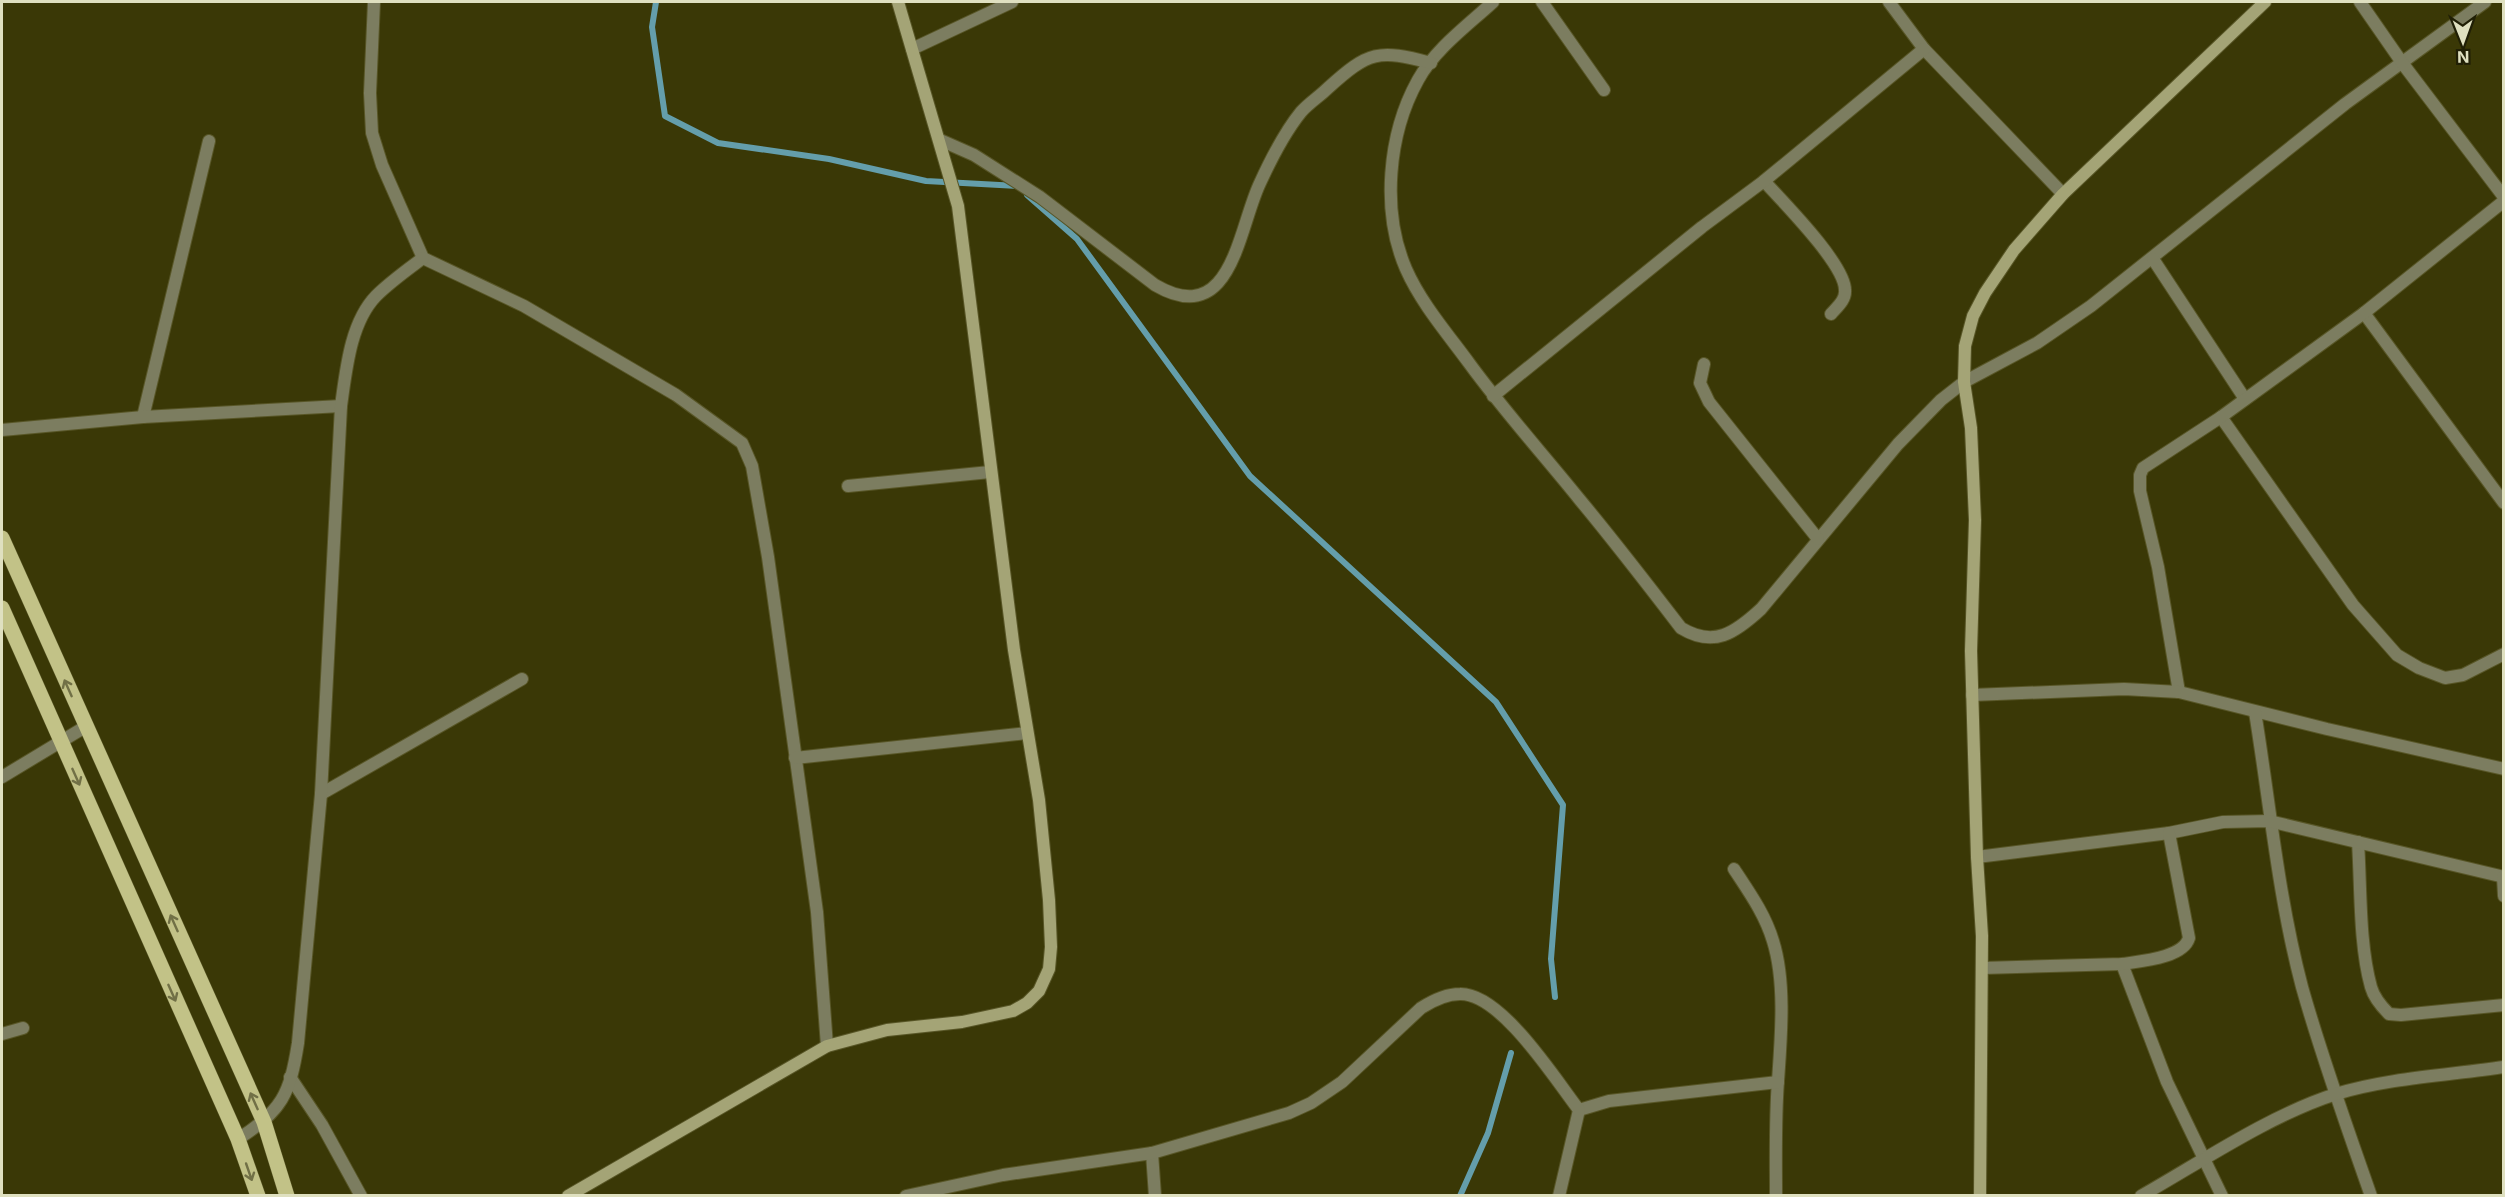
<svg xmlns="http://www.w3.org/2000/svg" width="2505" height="1197" viewBox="0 0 2505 1197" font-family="Inter,sans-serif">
	<rect width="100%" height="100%" fill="#3a3806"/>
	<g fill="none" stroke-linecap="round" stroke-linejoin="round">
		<!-- stream -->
		<g stroke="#649eab" stroke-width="6">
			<path d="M656 2 652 27 665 116 718 143 829 159 926 181 1018 186"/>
			<path d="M1027 195 1077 239 1250 476 1496 702 1563 805 1551 959 1555 997"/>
			<path d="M1460 1196 1488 1133 1511 1053"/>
		</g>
		<defs>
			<g id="street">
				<path d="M374 2 370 93 372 133 382 165 423 258 524 306 676 395 742 443 752 466 768 557 817 912 827 1046"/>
				<path d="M1493 2C1468 25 1435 49 1418 80 1388 134 1381 211 1406 269 1421 303 1447 333 1469 363 1504 411 1543 454 1580 500 1615 542 1648 585 1681 628 1714 648 1735 633 1761 609L1898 444 1941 400 1964 382 2037 343 2091 306 2345 104 2485 2"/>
				<path d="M1542 2 1604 90"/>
				<path d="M1889 2 1924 49 2063 194"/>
				<path d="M2360 2 2403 64 2504 197"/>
				<path d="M912 49 1012 2"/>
				<path d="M940 140 974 155 1040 197 1155 285C1232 330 1238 229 1260 183 1271 159 1284 133 1301 112 1309 103 1320 96 1328 88 1369 51 1378 49 1431 63"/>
				<path d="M1764 181C1782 201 1845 264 1845 290 1846 300 1837 307 1831 314"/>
				<path d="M2153 259 2245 399"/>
				<path d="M2364 313 2504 503"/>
				<path d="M1704 364 1700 383 1709 402 1818 539"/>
				<path d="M1493 396 1702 227 1764 181 1924 49"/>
				<path d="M143 417 209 141"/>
				<path d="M2221 417 2353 605 2397 655 2419 668 2445 678 2463 675 2504 654"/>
				<path d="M2 430 143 417 341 406"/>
				<path d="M848 486 990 472"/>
				<path d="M2179 692 2158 567 2140 491V475L2143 468 2221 417 2364 313 2504 201"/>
				<path d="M1972 695 2124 689 2179 692 2327 729 2504 769"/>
				<path d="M2255 712C2270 804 2278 896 2302 987 2322 1058 2347 1127 2371 1196"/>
				<path d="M795 758 1027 733"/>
				<path d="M2 777 85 727"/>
				<path d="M321 794 522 679"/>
				<path d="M2358 842C2361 887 2359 944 2371 987 2374 998 2381 1006 2389 1014L2401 1015 2504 1005"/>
				<path d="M1977 857 2169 833 2223 822 2269 821 2504 877"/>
				<path d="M1734 869C1749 892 1765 914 1773 941 1786 982 1781 1038 1778 1081 1775 1119 1776 1158 1776 1196"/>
				<path d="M2503 877 2504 896"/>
				<path d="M2122 964 2167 1082 2222 1196"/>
				<path d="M1982 968 2122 964C2141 961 2183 958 2189 938L2169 833"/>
				<path d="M2 1034 23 1028"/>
				<path d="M290 1077 322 1125 361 1196"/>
				<path d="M1579 1110 1609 1101 1778 1082"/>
				<path d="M238 1139C282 1111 290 1094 298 1043L321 794 341 406C346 371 350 323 376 296 390 282 407 270 423 258"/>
				<path d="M1152 1153 1155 1196"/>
				<path d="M906 1196 1003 1175 1152 1153 1289 1113 1311 1103 1342 1082 1421 1008C1432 1001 1446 994 1460 994 1501 993 1555 1079 1579 1110L1559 1196"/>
				<path d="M2141 1196C2201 1162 2270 1115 2336 1094 2388 1078 2450 1075 2504 1067"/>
			</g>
			<g id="secondary">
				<path d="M568 1196 827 1046 887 1030 962 1022 1013 1011 1027 1003 1039 991 1049 969 1051 947 1049 900 1039 800 1014 650 958 206 898 2"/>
				<path d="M1980 1196 1982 936 1977 857 1971 651 1975 520 1971 428 1964 382 1965 346 1973 316 1985 293 2014 250 2063 194 2265 2"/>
			</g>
			<g id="primary">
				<path d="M2 538 264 1122 287 1196"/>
				<path d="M2 608 238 1139 258 1196"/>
			</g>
		</defs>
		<!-- street casing -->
		<use href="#street" stroke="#585627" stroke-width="14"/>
		<!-- secondary casing -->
		<use href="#secondary" stroke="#585627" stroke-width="14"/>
		<!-- primary casing -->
		<use href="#primary" stroke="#585627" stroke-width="16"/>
		<!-- street -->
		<use href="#street" stroke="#7c7d60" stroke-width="12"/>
		<!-- secondary -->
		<use href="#secondary" stroke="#a4a476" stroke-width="12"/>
		<!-- primary -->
		<use href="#primary" stroke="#c2c287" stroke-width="15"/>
	</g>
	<!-- one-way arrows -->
	<defs><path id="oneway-shaft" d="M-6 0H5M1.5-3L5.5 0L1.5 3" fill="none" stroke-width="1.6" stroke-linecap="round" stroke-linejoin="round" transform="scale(1.5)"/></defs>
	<g stroke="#717046">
		<use href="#oneway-shaft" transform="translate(68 688) rotate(-114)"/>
		<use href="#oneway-shaft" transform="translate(76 777) rotate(66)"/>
		<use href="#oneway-shaft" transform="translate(174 923) rotate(-114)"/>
		<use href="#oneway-shaft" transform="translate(172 993) rotate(66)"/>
		<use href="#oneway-shaft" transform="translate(254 1101) rotate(-114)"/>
		<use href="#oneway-shaft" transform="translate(249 1172) rotate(71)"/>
	</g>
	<!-- border -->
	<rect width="2505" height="1197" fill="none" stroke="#dfe0c0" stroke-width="6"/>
	<!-- north arrow -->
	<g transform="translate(2463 42) rotate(179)" stroke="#201f05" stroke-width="4.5" paint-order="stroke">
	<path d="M0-4.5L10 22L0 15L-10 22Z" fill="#dfe0c0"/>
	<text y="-9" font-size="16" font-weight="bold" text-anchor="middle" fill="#dfe0c0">N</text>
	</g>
</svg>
